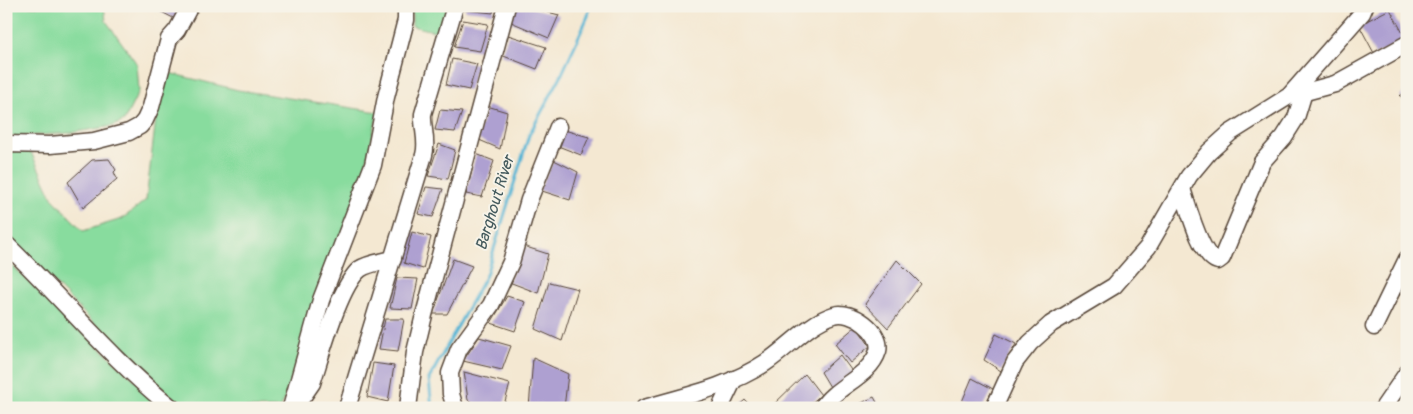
<svg xmlns="http://www.w3.org/2000/svg" width="1413" height="414" viewBox="0 0 1413 414" font-family="Pangolin,sans-serif">
	<rect width="100%" height="100%" fill="#f7f3e8"/>
	<filter id="ink" filterUnits="userSpaceOnUse"><feTurbulence type="fractalNoise" baseFrequency=".02" numOctaves="2"/><feDisplacementMap in="SourceGraphic" scale="10" xChannelSelector="R" yChannelSelector="G"/><feConvolveMatrix kernelMatrix="1 2 1 2 8 2 1 2 1" color-interpolation-filters="sRGB"/></filter>
	<filter id="wash" filterUnits="userSpaceOnUse"><feTurbulence type="fractalNoise" baseFrequency=".0096" numOctaves="4" result="noise"/><feDisplacementMap in="SourceGraphic" scale="20" xChannelSelector="R" yChannelSelector="G"/><feGaussianBlur stdDeviation="1.12" result="paint"/><feColorMatrix in="noise" values="0 0 0 0 0 0 0 0 0 0 0 0 0 0 0 0 0 1.4 0 .05"/><feComposite in="paint" operator="in"/></filter>
	<g filter="url(#wash)">
		<rect width="100%" height="100%" fill="#f4e8d2"/>
		<!-- green -->
		<g fill="#88dc9e" stroke="#62835e">
			<path d="M6 6H104L106 21 137 64 139 91 124 121 113 126 70 133 6 137Z"/>
			<path d="M412 6H450L442 33 412 26Z"/>
			<path d="M169 73 238 90 378 112 362 182 281 408H184L132 362 6 234V152L30 150 53 199 83 231 122 219 146 200 157 110Z"/>
			<path d="M6 260 165 408H6Z"/>
		</g>
		<g fill="none" stroke-linecap="round" stroke-linejoin="round">
			<!-- stream -->
			<path stroke="#57b6d5" stroke-width="3" d="M432 408 429 379 486 275 529 135 561 76 588 16 590 6"/>
		</g>
		<g id="blocks">
			<!-- building -->
			<g fill="#aea0d1">
				<path d="M150 6H183L177 20Z"/>
				<path d="M466 6H494L493 13 465 10Z"/>
				<path d="M516 6H525L559 15 549 38 511 22Z"/>
				<path d="M1390 9 1406 39 1375 55 1359 25Z"/>
				<path d="M463 20 488 24 480 51 454 47Z"/>
				<path d="M508 35 546 47 537 69 501 55Z"/>
				<path d="M452 59 477 64 469 90 446 85Z"/>
				<path d="M1407 89V102L1400 96Z"/>
				<path d="M487 106 507 112 500 149 477 139Z"/>
				<path d="M440 110 462 112 455 132 435 130Z"/>
				<path d="M564 130 589 137 581 155 558 146Z"/>
				<path d="M439 144 455 150 448 179 428 176Z"/>
				<path d="M476 154 494 161 482 197 466 194Z"/>
				<path d="M109 159 116 170 114 172 117 179 83 208 68 182 92 160Z"/>
				<path d="M554 160 578 172 570 200 539 190Z"/>
				<path d="M426 187 443 189 433 217 418 214Z"/>
				<path d="M412 232 431 237 423 269 404 263Z"/>
				<path d="M523 246 548 254 538 293 509 282Z"/>
				<path d="M453 259 472 266 447 314H433Z"/>
				<path d="M897 260 921 284 888 328 865 304Z"/>
				<path d="M397 278 418 279 412 309 390 308Z"/>
				<path d="M549 282 578 289 562 341 535 329Z"/>
				<path d="M507 296 525 302 515 331 491 323Z"/>
				<path d="M385 319H404L398 351 379 349Z"/>
				<path d="M856 326 870 346 850 363 835 344Z"/>
				<path d="M996 334 1016 344 1001 371 984 360Z"/>
				<path d="M479 337 511 346 502 370 463 361Z"/>
				<path d="M840 355 854 374 833 392 821 372Z"/>
				<path d="M533 358 568 374 564 408H529Z"/>
				<path d="M373 363 394 366 388 402 367 397Z"/>
				<path d="M464 372 510 384 503 408H482L468 400Z"/>
				<path d="M805 374 821 395 805 408H770Z"/>
				<path d="M972 378 993 389 983 408H971L961 404Z"/>
				<path d="M874 397 880 408H851Z"/>
				<path d="M745 400 752 408H736Z"/>
			</g>
		</g>
	</g>
	<g filter="url(#ink)">
		<use href="#blocks" fill-opacity="0" stroke="#574639" stroke-width="1"/>
		<g fill="none" stroke-linecap="round" stroke-linejoin="round">
			<defs>
				<g id="minor">
					<path d="M1294 95 1335 84 1407 44"/>
					<path d="M6 144 50 145 94 141 129 132 140 126 145 120 151 107 169 39 177 30 190 6"/>
					<path d="M1182 189C1188 206 1201 258 1218 261L1222 258 1262 162 1284 137 1296 118 1304 92"/>
					<path d="M6 244C62 298 111 359 172 408"/>
					<path d="M1374 327 1407 259"/>
					<path d="M291 407 303 396 312 383C321 356 339 286 360 269 369 263 382 262 393 259"/>
					<path d="M291 408 321 300 373 165 386 97 406 20V6"/>
					<path d="M347 408 424 155C428 141 422 128 423 114L455 6"/>
					<path d="M408 408 415 352 424 315 507 6"/>
					<path d="M455 408 451 394 450 373 459 349 491 305 511 262 529 200 558 127"/>
					<path d="M644 408C685 396 729 387 765 363 788 348 808 323 834 315 851 309 883 332 878 351 870 377 835 386 822 408"/>
					<path d="M720 408 734 379"/>
					<path d="M994 408 1015 362 1030 343 1051 324 1114 286 1148 247 1189 176 1209 152 1230 133 1289 96 1362 13 1365 6"/>
					<path d="M1383 408 1407 373"/>
				</g>
			</defs>
			<!-- minor casing -->
			<use href="#minor" stroke="#574639" stroke-width="19"/>
			<!-- minor -->
			<use href="#minor" stroke="#fff" stroke-width="16"/>
		</g>
	</g>
	<g text-anchor="middle" dominant-baseline="central" stroke-width="4" stroke-linejoin="round" paint-order="stroke">
		<!-- water labels -->
		<g font-size="16" font-style="italic" fill="#455b5e" stroke="#f7f3e8">
			<text transform="translate(495 203) rotate(-73)">Barghout River</text>
		</g>
	</g>
	<!-- margin -->
	<rect width="1413" height="414" fill="none" stroke="#f7f3e8" stroke-width="25"/>
</svg>
